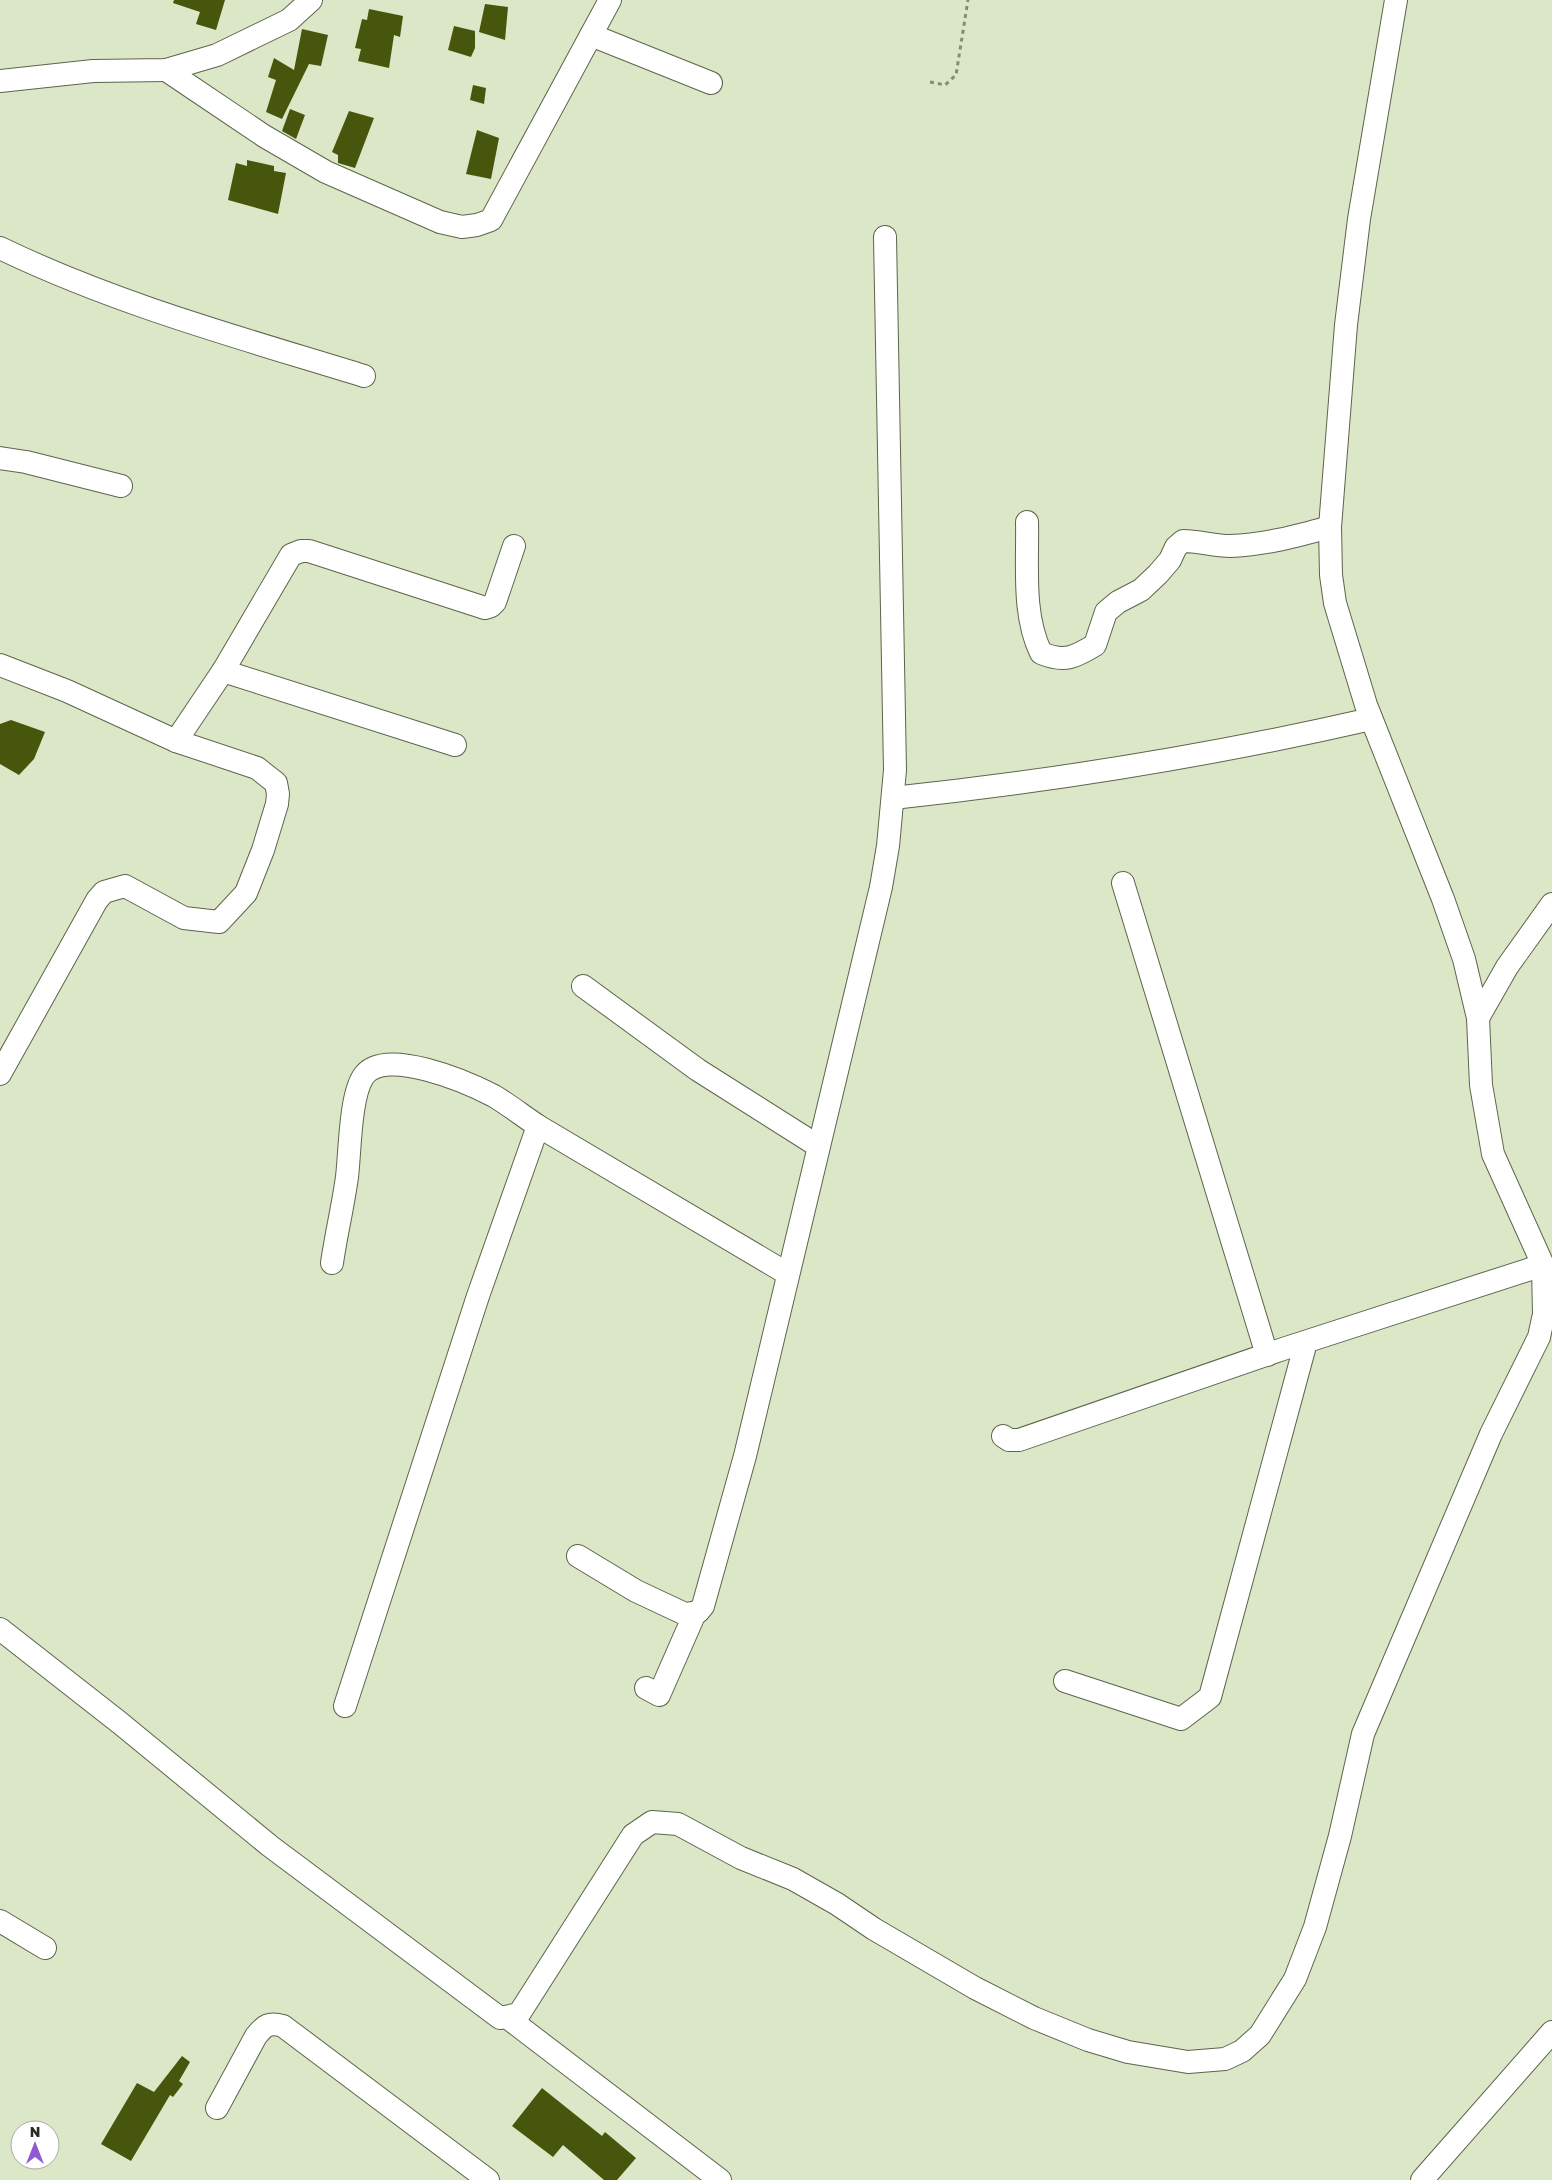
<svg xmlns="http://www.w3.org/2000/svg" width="1552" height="2180" viewBox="0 0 1552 2180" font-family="'Golos Text',sans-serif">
	<rect width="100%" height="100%" fill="#dce7c7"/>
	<!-- building -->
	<g fill="#46570d">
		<path d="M174 0H225L216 30 196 24 200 12 173 3Z"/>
		<path d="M485 4 508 7 505 40 479 32Z"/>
		<path d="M369 9 403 16 400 37 394 35 389 68 358 61 361 49 355 48 362 19 367 20Z"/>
		<path d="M454 26 475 31V48L471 57 448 50Z"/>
		<path d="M302 29 328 35 321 66 309 64 282 119 266 112 276 80 268 77 274 58 294 70Z"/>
		<path d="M473 85 486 88 484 104 470 100Z"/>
		<path d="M290 109 305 115 296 139 282 131Z"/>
		<path d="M349 111 374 118 355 168 338 163V155L332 152Z"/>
		<path d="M477 130 499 138 491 179 466 174Z"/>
		<path d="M247 160 274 166V171L286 173 278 214 228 200 236 163 247 166Z"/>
		<path d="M11 720 45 732 34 759 19 775 0 764V724Z"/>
		<path d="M182 2056 190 2062 179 2081 183 2084 173 2097 170 2095 131 2161 101 2144 137 2083 154 2092Z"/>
		<path d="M542 2088 602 2136 605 2132 636 2158 617 2180H604L563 2145 553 2157 512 2126Z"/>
	</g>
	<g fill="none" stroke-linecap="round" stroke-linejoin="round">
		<defs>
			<g id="minor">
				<path d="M591 35 711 83"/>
				<path d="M166 70 264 136 326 172 440 222 462 227 477 225 491 220 610 0"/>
				<path d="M0 81 93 71 166 70 217 55 289 20 311 0"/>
				<path d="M0 248C116 304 241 338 364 376"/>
				<path d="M0 458 26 462 121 486"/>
				<path d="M1027 522C1028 565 1022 614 1041 653 1065 663 1075 657 1095 645L1106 612 1118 602 1141 590 1158 574 1170 560 1176 547 1183 541C1199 541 1214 546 1230 546 1264 545 1297 536 1330 527"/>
				<path d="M0 665 67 691 176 741 257 768 276 783 278 794 277 804 263 850 246 893 219 922 184 918 125 886 104 892 97 900 0 1074"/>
				<path d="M223 671 455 745"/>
				<path d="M176 741 223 671 291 555 301 551H309L485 608 491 606 495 602 514 546"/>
				<path d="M893 798C1053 781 1214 755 1371 719"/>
				<path d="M1123 883 1267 1355"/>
				<path d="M583 986 698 1070 818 1146"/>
				<path d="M1478 1018 1507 967 1552 904"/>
				<path d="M332 1263C336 1235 343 1206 347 1177 350 1152 350 1097 363 1077 383 1045 469 1083 494 1096 509 1105 523 1116 538 1126"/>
				<path d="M1003 1436 1009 1440H1019L1283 1349 1543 1265"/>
				<path d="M578 1556 636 1591 685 1614 698 1612 703 1606 745 1456 881 887 888 846 895 770 885 237"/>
				<path d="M0 1629 120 1723 270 1846 500 2018 519 2014 633 1835 652 1822 678 1824 741 1858 793 1879 837 1904 874 1929 975 1988 1034 2018 1088 2040 1128 2052 1188 2062 1225 2059 1242 2051 1260 2035 1295 1979 1315 1927 1340 1836 1363 1734 1491 1434 1539 1337 1544 1314 1543 1265 1493 1154 1481 1085 1478 1018 1464 959 1443 899 1366 705 1335 603 1331 575 1330 527 1346 325 1359 219 1396 0"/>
				<path d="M1065 1681 1181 1719 1210 1697 1306 1342"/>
				<path d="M646 1688 659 1695 695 1613"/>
				<path d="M345 1706 478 1296 538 1126 788 1274"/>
				<path d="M0 1921 45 1948"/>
				<path d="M508 2018 720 2180"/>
				<path d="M217 2108 256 2036C265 2025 269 2022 283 2026L488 2180"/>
				<path d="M1422 2180 1552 2032"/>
			</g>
		</defs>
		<!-- minor casing -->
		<use href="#minor" stroke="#5c654a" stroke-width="24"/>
		<!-- path -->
		<path stroke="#858c76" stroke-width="3" stroke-dasharray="4 4" stroke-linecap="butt" d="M930 82 945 85 956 75 968 0"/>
		<!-- minor -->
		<use href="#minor" stroke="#fff" stroke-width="22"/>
	</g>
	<!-- north arrow -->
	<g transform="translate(35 2145)"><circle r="24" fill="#ffffff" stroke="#a9aba6"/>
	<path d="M0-4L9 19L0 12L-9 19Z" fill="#9059d1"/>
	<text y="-8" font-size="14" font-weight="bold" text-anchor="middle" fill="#292d21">N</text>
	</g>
</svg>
